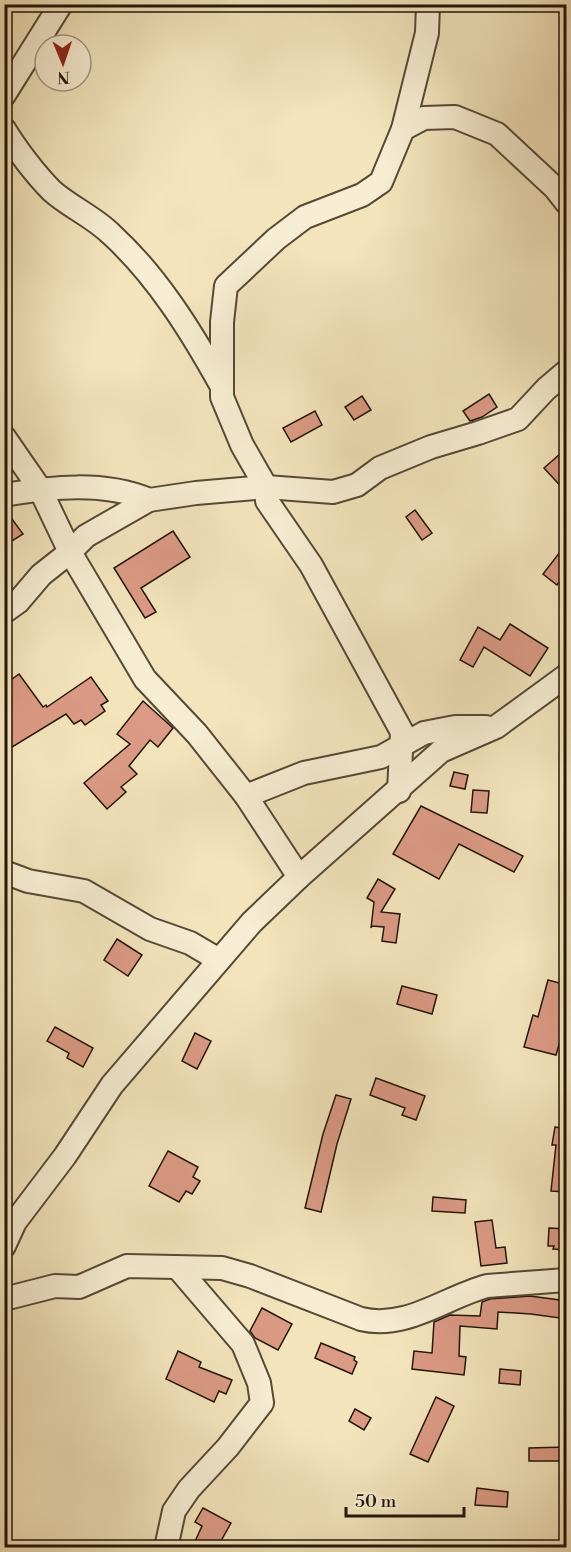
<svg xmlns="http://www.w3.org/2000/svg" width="571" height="1552" viewBox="0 0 571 1552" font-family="'Libre Bodoni',serif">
	<rect width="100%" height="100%" fill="#f3e4bc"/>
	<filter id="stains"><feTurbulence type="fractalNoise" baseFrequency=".00333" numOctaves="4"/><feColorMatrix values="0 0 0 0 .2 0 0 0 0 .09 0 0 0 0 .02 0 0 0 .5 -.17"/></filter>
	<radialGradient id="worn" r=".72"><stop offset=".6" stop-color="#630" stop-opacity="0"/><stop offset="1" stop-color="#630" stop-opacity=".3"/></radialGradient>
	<!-- building -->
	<g fill="#db9a85" stroke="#221509" stroke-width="1.5">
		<path d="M489 394 497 407 482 417 470 421 463 411Z"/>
		<path d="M362 396 371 410 354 420 345 407Z"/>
		<path d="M315 411 322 425 291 442 283 428Z"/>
		<path d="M567 448V493L544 468Z"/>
		<path d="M4 508 23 534 4 546Z"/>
		<path d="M415 510 432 533 422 540 406 517Z"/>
		<path d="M173 531 190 557 141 588 156 612 145 618 114 568Z"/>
		<path d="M567 543V572L557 585 543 574Z"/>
		<path d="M510 624 548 648 530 676 484 647 473 667 460 660 478 627 500 640Z"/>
		<path d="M19 674 43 707 46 705 47 707 91 677 108 701 101 705 105 711 85 725 81 720 74 724 66 714 4 752V685Z"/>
		<path d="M143 701 173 728 158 747 150 740 129 766 137 774 121 787 126 792 107 809 84 783 130 744 117 734Z"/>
		<path d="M454 772 468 775 465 789 450 786Z"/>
		<path d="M473 790 489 791 487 813 471 812Z"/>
		<path d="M421 806 523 856 514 872 459 844 439 879 393 854Z"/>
		<path d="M378 879 395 889 381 912 400 914 396 943 382 941 384 927 372 926 371 928 374 902 367 898Z"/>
		<path d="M117 939 142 955 128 976 104 960Z"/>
		<path d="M548 980 567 985V1018L556 1055 524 1047 533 1015 538 1017Z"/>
		<path d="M402 986 437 995 432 1014 397 1004Z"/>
		<path d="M55 1027 93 1048 83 1067 67 1058 69 1053 47 1041Z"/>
		<path d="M195 1033 211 1041 197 1069 182 1061Z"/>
		<path d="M376 1078 425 1096 416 1120 402 1115 405 1108 370 1095Z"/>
		<path d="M336 1095 351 1099 337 1144 321 1212 305 1208 323 1134Z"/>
		<path d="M555 1127 567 1129V1192L551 1191 556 1145H552Z"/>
		<path d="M168 1151 198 1167 193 1177 200 1181 192 1194 186 1191 179 1202 149 1186Z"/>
		<path d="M433 1197 466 1200 465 1213 432 1211Z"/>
		<path d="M492 1220 496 1248 505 1247 507 1263 481 1266 475 1222Z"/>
		<path d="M549 1228 567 1229 566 1250 553 1249 554 1246H548Z"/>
		<path d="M530 1296 567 1301V1319L531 1314 498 1312 497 1329 460 1326 459 1356 466 1357 464 1375 412 1369 414 1351 432 1353 434 1322 450 1315 480 1316 482 1302 490 1299Z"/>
		<path d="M262 1308 292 1324 278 1350 255 1338 250 1331Z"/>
		<path d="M321 1343 355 1357 354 1360 357 1362 352 1374 315 1358Z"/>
		<path d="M178 1351 201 1362 199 1367 232 1380 226 1394 219 1391 214 1402 166 1379Z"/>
		<path d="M500 1369 521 1371 520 1385 499 1383Z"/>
		<path d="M436 1397 454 1406 428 1462 410 1454Z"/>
		<path d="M355 1409 371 1418 364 1430 349 1421Z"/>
		<path d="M567 1447V1461H529V1448Z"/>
		<path d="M477 1488 508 1492 507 1507 475 1505Z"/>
		<path d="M203 1508 231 1523 217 1548H192L202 1526 195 1522Z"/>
	</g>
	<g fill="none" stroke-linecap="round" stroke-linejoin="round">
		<defs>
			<g id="minor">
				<path d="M4 95 61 4"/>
				<path d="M4 129C16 149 36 175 52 191 70 207 94 217 111 234 157 276 191 331 221 385"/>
				<path d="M403 129 427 33 428 4"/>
				<path d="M4 437 40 489 70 552 145 679 197 734 246 796 299 877"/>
				<path d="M4 495C51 487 104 481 149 500"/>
				<path d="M4 612 18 602 41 575 70 552 86 536 149 500 196 493 266 487 333 492 357 485 380 468 431 447 478 433 518 419 546 389 566 372"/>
				<path d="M399 791 402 732 311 565 267 501 266 487 242 445 222 397V322L226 286 276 239 305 217 362 195 381 182 403 129 424 118 455 117 497 134 555 188 566 202"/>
				<path d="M246 796 304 773 381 757 424 733 455 727H486"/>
				<path d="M4 872 28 881 84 891 150 929 190 943 219 960"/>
				<path d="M4 1246 15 1222 65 1156 112 1085 252 922 299 877 441 751 496 727 566 676"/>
				<path d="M4 1299 55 1286 79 1287 127 1266 222 1268 250 1276 361 1319C406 1330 446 1297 487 1286L566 1280"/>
				<path d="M166 1548 174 1511 189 1489 228 1447 262 1403 259 1383 243 1344 178 1268"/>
			</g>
		</defs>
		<!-- minor casing -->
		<use href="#minor" stroke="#564936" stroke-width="26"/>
		<!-- minor -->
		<use href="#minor" stroke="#f7edd3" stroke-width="22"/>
	</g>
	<!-- margin -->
	<rect width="571" height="1552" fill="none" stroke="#f3e4bc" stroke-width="24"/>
	<rect x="6" y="6" width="559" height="1540" fill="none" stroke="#221509" stroke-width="3"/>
	<rect x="12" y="12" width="547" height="1528" fill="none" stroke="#221509" stroke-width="1.5"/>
	<!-- north arrow -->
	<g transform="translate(63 63) rotate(178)"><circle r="28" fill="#f7edd3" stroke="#a29782" stroke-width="1.5"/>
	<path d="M0-4.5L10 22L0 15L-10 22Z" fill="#8f2418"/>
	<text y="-9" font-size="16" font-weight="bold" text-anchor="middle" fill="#221509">N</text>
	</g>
	<!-- scale -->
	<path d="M346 1507v9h118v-9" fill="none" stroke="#221509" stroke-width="3"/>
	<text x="355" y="1507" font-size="18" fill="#221509" stroke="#f7edd3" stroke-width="4.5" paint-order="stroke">50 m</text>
	<rect width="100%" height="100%" filter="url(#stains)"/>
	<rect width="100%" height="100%" fill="url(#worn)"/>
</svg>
